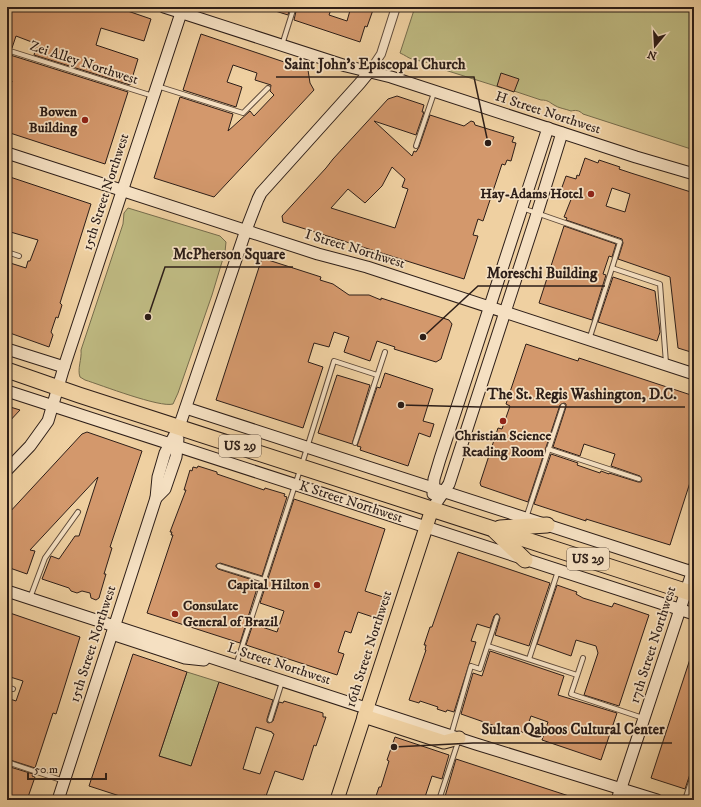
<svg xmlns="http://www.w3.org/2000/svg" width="701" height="807" viewBox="0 0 701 807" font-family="'IM FELL DW Pica',serif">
	<rect width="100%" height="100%" fill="#efd0a1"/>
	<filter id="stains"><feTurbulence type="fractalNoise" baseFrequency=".005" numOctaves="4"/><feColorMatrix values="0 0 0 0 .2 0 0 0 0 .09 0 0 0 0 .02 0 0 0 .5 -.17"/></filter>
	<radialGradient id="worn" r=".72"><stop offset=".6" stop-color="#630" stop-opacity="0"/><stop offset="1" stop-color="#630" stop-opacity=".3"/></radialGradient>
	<!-- green -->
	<g fill="#beb981" stroke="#766c4c">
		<path d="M415 7H694V149H691L583 114C579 110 575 110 571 111 566 109 558 108 554 105 549 102 548 100 541 100L502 87V88L429 65V63C423 61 418 61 412 59 408 58 405 55 400 53Z"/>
		<path d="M128 208 220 236 226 242 225 252 212 295 178 393 173 404C160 408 101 385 85 380L80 377C77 369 82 359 81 350L123 224 124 213Z"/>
		<path d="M187 672 219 682 191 766 159 756Z"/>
	</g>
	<!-- building -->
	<g fill="#d3986c" stroke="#2d1e18" fill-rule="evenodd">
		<path d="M7 7H116L151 19 144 41 101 28 96 45 138 59 130 85 34 55 37 44 16 36 12 48 7 47Z"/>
		<path d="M269 7H290L288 15 269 9Z"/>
		<path d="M297 7H332L329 15 347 21 351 7H374L367 27 365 26 360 42 294 20Z"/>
		<path d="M201 34 308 70 310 83 314 90 214 197 154 178 180 97 233 114 228 131 250 111 254 116 274 95 270 91 271 85 255 80 257 73 233 65 227 82 242 87 236 107 183 90Z"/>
		<path d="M7 54 128 92 105 164 7 132V97L12 81 7 80Z"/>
		<path d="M501 73 519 79 514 92 497 86Z"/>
		<path d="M397 96 424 105 422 112H424L416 135 374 121 412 156 414 151 416 152 419 147 430 115 464 126 471 121 474 122 475 125 514 137 512 142 516 143 511 161 507 160 505 165 502 164 483 221 478 219 473 235 478 236 464 279 283 222 282 216 326 168 333 159 388 99ZM392 167 405 179 402 187 408 189 395 228 331 208 348 189 365 203 382 186Z"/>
		<path d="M585 158 598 163 599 160 620 167 619 169 631 173 694 193V353L678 348 670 277 618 259 623 243 622 239 566 220 567 218 564 217 572 197 570 196 571 193 561 190 566 176 576 179 577 175 579 176ZM612 188 630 194 625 212 606 206Z"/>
		<path d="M7 176 91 204 60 303 62 305 58 318 56 317 51 332 53 335 49 347 7 332V262L26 268 28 261H30L38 240 7 231Z"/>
		<path d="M564 226 616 244 612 257 609 256 603 274 606 275 592 320 539 303Z"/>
		<path d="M262 258 321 277 320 280 333 284 349 295H369L381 300V298L449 320 452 324 441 359 436 362 394 349 395 347 377 341 370 361 344 352 349 337 334 332 329 347 314 343 308 362 323 367 303 428 216 400Z"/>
		<path d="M613 277 655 291 660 332 657 341 598 322Z"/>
		<path d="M526 344 578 361 579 358 694 396V470L670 545 586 519V521L534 504 551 454 578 463 577 465 600 473 601 471 609 474V473L638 482H641L642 480 640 476 611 466 615 454 584 444 580 456 553 447 566 407V404L564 403 560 405 528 502 481 486 480 483 498 428 502 429 510 406 506 404Z"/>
		<path d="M385 373 433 389 423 421 434 424 430 437 419 433 408 466 360 450 361 447 357 446 377 387 380 388Z"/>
		<path d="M337 375 370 385 352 444 318 433Z"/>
		<path d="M7 406 20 410 7 424Z"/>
		<path d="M87 432 142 451 110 547 112 548 104 574H106L101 591 99 598 96 600 91 598 90 593 82 591 77 593 71 591 69 588 42 579 51 556 59 559 75 536H79L98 477 30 550 35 551 27 574 7 567V515L82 434Z"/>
		<path d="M198 466 217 472V474L264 490 265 488 285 494 284 496 287 497 262 576 220 563 216 565V567L218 569 259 582 240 643 147 613 173 535H171L172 532H170L186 490H184L190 470 192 471 193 467 197 468Z"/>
		<path d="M294 499 385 529 365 591 383 597 376 618 358 612 351 633 345 631 338 652 344 654 337 675 246 645 253 624 277 632 284 611 260 603Z"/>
		<path d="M458 552 550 583 529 646 495 635 500 618 498 614H496L494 616 490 628 477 624 471 641 476 642 454 712 447 710 446 712 437 709 438 707 420 701 419 703 409 700 426 650H425L426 645H424L430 627H432Z"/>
		<path d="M557 585 577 592 576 594 583 598 612 607 614 603 649 615 619 706 584 695 598 653 596 646 576 640 571 656 537 644Z"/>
		<path d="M7 612 80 637 56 714 53 713 35 768 7 759V698L16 701 23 681 7 676Z"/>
		<path d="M490 651 564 676 558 695 617 713 601 760 542 740 548 722 531 716 525 733 519 731 518 734 461 714 473 673 482 676Z"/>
		<path d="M692 653H694V769L691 771 685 789 651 778Z"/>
		<path d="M133 654 187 672 159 756 191 766 219 682 273 700 267 719V722L269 723 273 721 279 702 283 703 284 701 323 713V717H326L316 746 314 745 303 780 275 771 266 796 264 795 263 800H132L89 786ZM256 727 272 732V733L274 734 260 774 243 769Z"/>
		<path d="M395 737 449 755 442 779 432 776 424 800H377L378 796H376L379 787H381L389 761 387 760Z"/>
		<path d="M456 759 575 798V800H444Z"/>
		<path d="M7 766 33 774 32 776 35 777 27 800H7Z"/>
	</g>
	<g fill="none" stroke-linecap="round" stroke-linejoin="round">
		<defs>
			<g id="lane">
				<path d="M282 45 294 7"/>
				<path d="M7 50 153 96"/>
				<path d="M157 86 243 113 268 88"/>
				<path d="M416 146 434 93"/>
				<path d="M522 208 620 242 612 268"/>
				<path d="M7 252 19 256"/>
				<path d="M589 340 612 268 660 284 666 363"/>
				<path d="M355 443 385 352"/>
				<path d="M548 449 639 479"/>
				<path d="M302 464 334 361 377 375"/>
				<path d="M526 518 563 406"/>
				<path d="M219 566 264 580"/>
				<path d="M30 598 45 558 78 512"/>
				<path d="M488 646 577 675"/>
				<path d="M583 658 571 694 643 718"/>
				<path d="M529 659 558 571"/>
				<path d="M236 665 300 470"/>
				<path d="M7 687 13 689"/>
				<path d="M270 720 282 682"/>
				<path d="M451 735 471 666 480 669 497 617"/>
				<path d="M7 762 64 781"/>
				<path d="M439 800 458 742"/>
				<path d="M685 800 694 772"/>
			</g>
			<path id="street" d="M369 72 381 54 396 7"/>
			<g id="secondary">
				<path d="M164 7 346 66 391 77 636 157 694 174"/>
				<path d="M7 153 318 254 367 267 694 374"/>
				<path d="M7 349 64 367"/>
				<path d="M7 391 694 614"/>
				<path d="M186 408 692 572"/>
				<path d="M7 470 30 446 48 421 64 367 183 7"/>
				<path d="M433 494 434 479 440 459 548 128"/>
				<path d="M156 498 165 489 176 457 178 439"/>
				<path d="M432 509 449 484 535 220 562 133"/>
				<path d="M7 591 476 744 657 800"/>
				<path d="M112 634 185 658 204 660"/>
				<path d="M58 800 156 498 158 477 165 453 179 427 246 230 258 199 261 193 360 83 369 72"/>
				<path d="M617 800 694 567"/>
			</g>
			<g id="primary">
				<path d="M364 716 444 742 459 738"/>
				<path d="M337 800 432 509"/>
			</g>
			<g id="highway">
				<path d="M7 370 79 395 694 594"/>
				<path d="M500 528 547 525"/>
				<path d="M495 531 525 560"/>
			</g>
		</defs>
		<!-- lane casing -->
		<use href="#lane" stroke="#5e4a3a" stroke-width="6"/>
		<!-- street casing -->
		<use href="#street" stroke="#5e4a3a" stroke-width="10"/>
		<!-- secondary casing -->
		<use href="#secondary" stroke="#2d1e18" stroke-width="13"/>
		<!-- primary casing -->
		<use href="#primary" stroke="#2d1e18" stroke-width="15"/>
		<!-- highway casing -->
		<use href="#highway" stroke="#2d1e18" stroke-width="17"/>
		<!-- lane -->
		<use href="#lane" stroke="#f5e0c2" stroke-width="4"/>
		<!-- street -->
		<use href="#street" stroke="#f5e0c2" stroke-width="8"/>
		<!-- secondary -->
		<use href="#secondary" stroke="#f5e0c2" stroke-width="11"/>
		<!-- primary -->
		<use href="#primary" stroke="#efd0a1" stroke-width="13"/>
		<!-- highway -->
		<use href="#highway" stroke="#efd0a1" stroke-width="15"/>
	</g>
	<!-- markers -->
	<g fill="#8f2418" stroke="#f5e0c2" stroke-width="1.5">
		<circle cx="85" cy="120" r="4"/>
		<circle cx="591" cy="194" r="4"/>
		<circle cx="503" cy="421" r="4"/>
		<circle cx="317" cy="585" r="4"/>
		<circle cx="175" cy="614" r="4"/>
	</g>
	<g text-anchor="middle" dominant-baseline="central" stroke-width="3.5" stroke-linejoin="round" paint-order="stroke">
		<!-- shield labels -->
		<g fill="#f5e0c2" stroke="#69584b" stroke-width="1">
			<rect x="219" y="435" width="42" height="22" rx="3"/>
			<rect x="567" y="548" width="42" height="22" rx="3"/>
		</g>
		<g font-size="13" font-weight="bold" fill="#2d1e18">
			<text x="240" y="446">US 29</text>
			<text x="588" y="559">US 29</text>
		</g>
		<!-- street labels -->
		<g font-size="14" fill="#2d1e18" stroke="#f5e0c2">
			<text transform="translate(84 63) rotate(18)">Zei Alley Northwest</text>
			<text transform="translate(548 113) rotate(18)">H Street Northwest</text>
			<text transform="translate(106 192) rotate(-72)">15th Street Northwest</text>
			<text transform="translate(355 249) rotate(17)">I Street Northwest</text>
			<text transform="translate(351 502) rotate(18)">K Street Northwest</text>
			<text transform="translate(93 644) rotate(-72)">15th Street Northwest</text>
			<text transform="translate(653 645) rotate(-72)">17th Street Northwest</text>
			<text transform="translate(369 649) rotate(-72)">16th Street Northwest</text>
			<text transform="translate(279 664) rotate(18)">L Street Northwest</text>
		</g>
		<!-- poi labels -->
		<g font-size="14" font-weight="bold" fill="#2d1e18" stroke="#f5e0c2" text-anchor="end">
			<text x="77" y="112">Bowen<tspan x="77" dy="16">Building</tspan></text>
			<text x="583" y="194">Hay-Adams Hotel</text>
			<text x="503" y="436" text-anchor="middle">Christian Science<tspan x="503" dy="16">Reading Room</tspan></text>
			<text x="309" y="585">Capital Hilton</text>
			<text x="183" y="606" text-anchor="start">Consulate<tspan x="183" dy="16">General of Brazil</tspan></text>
		</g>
	</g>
	<!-- callouts -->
	<path fill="none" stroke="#2d1e18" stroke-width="1.5" d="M488 143L474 77H276M148 317L165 267H293M423 337L478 286H605M401 405L479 407H685M394 747L473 743H672"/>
	<g fill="#2d1e18" stroke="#f5e0c2" stroke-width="1.5">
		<circle cx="488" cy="143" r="4"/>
		<circle cx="148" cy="317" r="4"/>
		<circle cx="423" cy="337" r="4"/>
		<circle cx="401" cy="405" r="4"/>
		<circle cx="394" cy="747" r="4"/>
	</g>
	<g font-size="15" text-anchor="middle" font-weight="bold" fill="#2d1e18" stroke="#f5e0c2" stroke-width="3.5" stroke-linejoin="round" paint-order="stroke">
		<text x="375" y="69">Saint John's Episcopal Church</text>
		<text x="229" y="259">McPherson Square</text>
		<text x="542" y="278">Moreschi Building</text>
		<text x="582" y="399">The St. Regis Washington, D.C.</text>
		<text x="573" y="734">Sultan Qaboos Cultural Center</text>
	</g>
	<!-- margin -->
	<rect width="701" height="807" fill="none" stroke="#efd0a1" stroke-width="24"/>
	<rect x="8" y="8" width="685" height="791" fill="none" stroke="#2d1e18" stroke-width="2"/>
	<rect x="12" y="12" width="677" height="783" fill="none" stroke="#2d1e18"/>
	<!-- north arrow -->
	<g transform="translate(655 46) rotate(198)" stroke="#f5e0c2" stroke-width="3" paint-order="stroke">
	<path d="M0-3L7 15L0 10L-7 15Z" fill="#2d1e18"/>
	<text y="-6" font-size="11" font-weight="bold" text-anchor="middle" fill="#2d1e18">N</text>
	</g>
	<!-- scale -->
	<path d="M28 773v6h78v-6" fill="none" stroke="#2d1e18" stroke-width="2"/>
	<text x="34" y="773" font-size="12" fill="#2d1e18" stroke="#f5e0c2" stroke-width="3" paint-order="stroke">50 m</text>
	<rect width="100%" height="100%" filter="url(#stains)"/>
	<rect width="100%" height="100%" fill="url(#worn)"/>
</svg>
